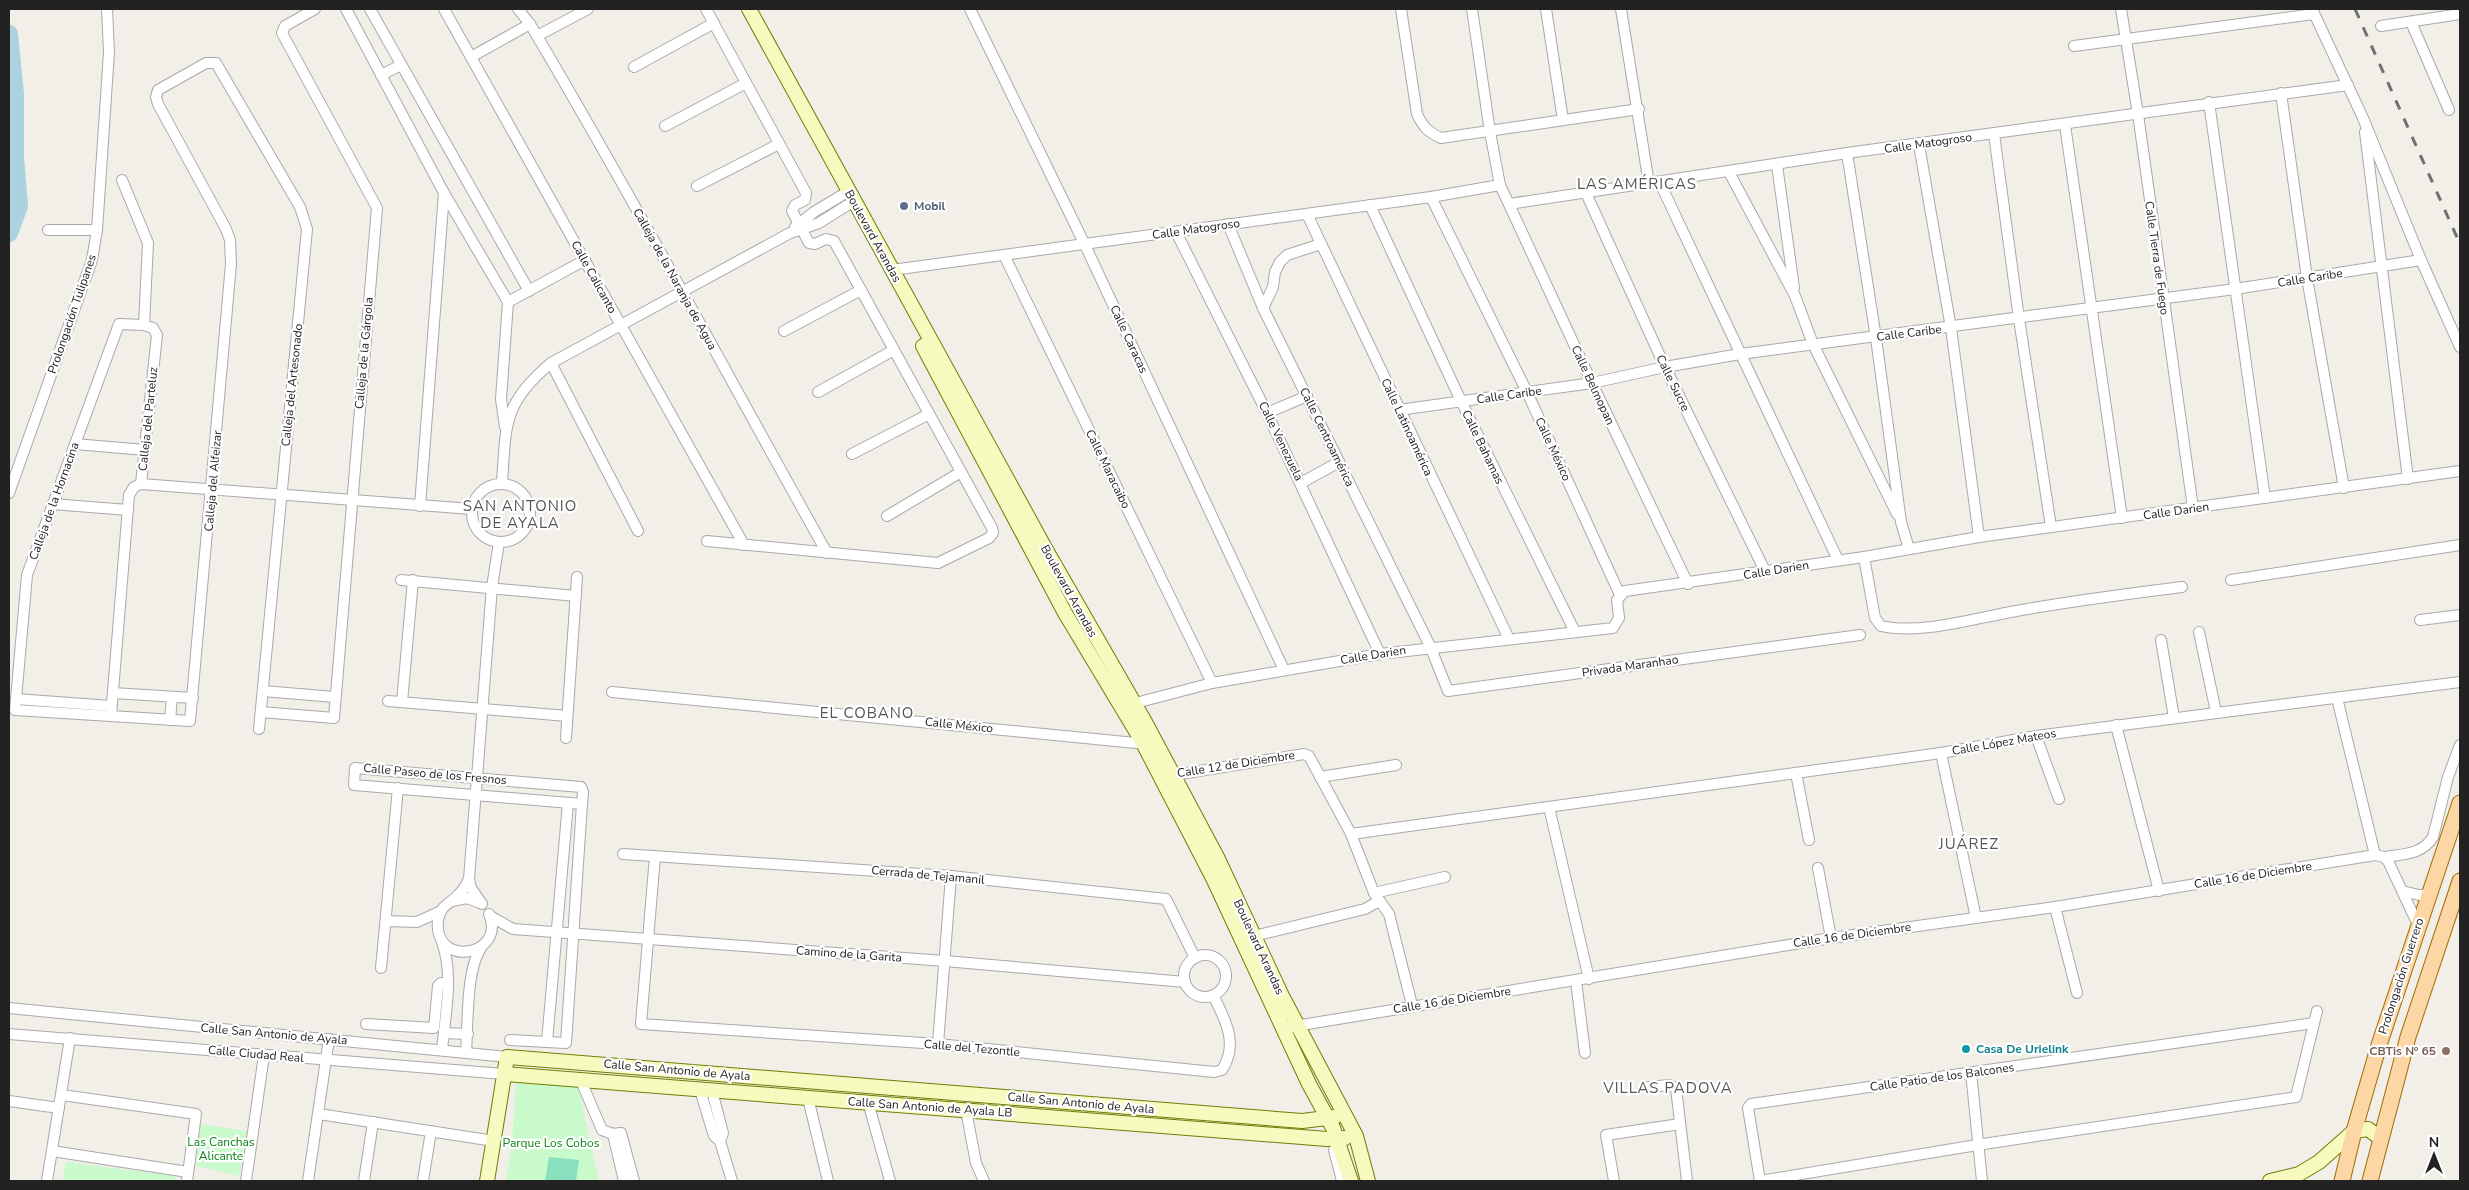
<svg xmlns="http://www.w3.org/2000/svg" width="2469" height="1190" viewBox="0 0 2469 1190" font-family="'Nunito Sans',sans-serif">
	<rect width="100%" height="100%" fill="#f2efe9"/>
	<!-- park -->
	<g fill="#c8facc">
		<path d="M516 1083 578 1085 599 1181H506L512 1142Z"/>
		<path d="M200 1124 247 1131 239 1176 196 1166Z"/>
		<path d="M66 1162 175 1176V1181H63Z"/>
	</g>
	<!-- pitch -->
	<path fill="#88e0be" d="M549 1157 579 1160 576 1181H545Z"/>
	<g fill="none" stroke-linecap="round" stroke-linejoin="round">
		<!-- river -->
		<path stroke="#aad3df" stroke-width="18" d="M9 34 15 94V157L19 206 9 233"/>
		<defs>
			<g id="street">
				<path d="M346 9 444 193 508 302"/>
				<path d="M370 9 529 291"/>
				<path d="M444 9 744 545"/>
				<path d="M518 9 530 24C633 198 728 376 827 553"/>
				<path d="M706 9 806 193 805 200 795 205 792 211 809 243 815 244 826 239 834 241 992 528 993 533 989 538 938 563 707 541"/>
				<path d="M970 9 1085 245 1284 670"/>
				<path d="M1401 9 1417 114C1423 127 1428 132 1441 138L1639 109"/>
				<path d="M1472 9 1490 132 1500 185 1592 383 1688 584"/>
				<path d="M1546 9 1563 120"/>
				<path d="M1621 9 1649 184"/>
				<path d="M2121 9 2138 114 2193 508"/>
				<path d="M2312 9 2363 118 2421 260 2460 347"/>
				<path d="M2411 22 2449 110"/>
				<path d="M2381 26 2460 14"/>
				<path d="M537 36 588 9"/>
				<path d="M2074 46 2314 14"/>
				<path d="M471 57 530 24"/>
				<path d="M634 67 714 23"/>
				<path d="M381 75 401 65"/>
				<path d="M2281 93 2307 278 2344 488"/>
				<path d="M2209 102 2265 498"/>
				<path d="M2065 125 2122 518"/>
				<path d="M665 126 746 83"/>
				<path d="M2365 132 2408 479"/>
				<path d="M1994 134 2019 319 2051 527"/>
				<path d="M1919 145 1951 328 1979 537"/>
				<path d="M1847 153 1876 338 1901 522 1909 549"/>
				<path d="M1777 165 1794 288"/>
				<path d="M1729 172 1795 296 1813 344 1897 514"/>
				<path d="M122 180 148 243 144 325 153 328 157 335 141 484"/>
				<path d="M1660 183 1838 560"/>
				<path d="M697 186 779 144"/>
				<path d="M1586 193 1665 367 1765 571"/>
				<path d="M1431 197 1527 392 1620 595"/>
				<path d="M1509 204 1847 153 2348 85"/>
				<path d="M1370 205 1461 401 1575 632"/>
				<path d="M1307 214 1509 639"/>
				<path d="M1228 224 1263 308 1430 646 1448 691 1860 635"/>
				<path d="M795 227 814 212 849 191"/>
				<path d="M48 230H97"/>
				<path d="M1176 232 1267 413 1380 654"/>
				<path d="M1004 255 1212 683"/>
				<path d="M892 270 1431 197 1500 185"/>
				<path d="M508 302 585 260"/>
				<path d="M1263 308 1273 287 1275 272 1280 262 1287 255 1321 244"/>
				<path d="M144 325 119 324 27 575 15 710 190 721 231 264 230 240 226 229 158 104 156 97 158 90 206 63H216L300 207 307 229 259 729"/>
				<path d="M784 331 861 290"/>
				<path d="M551 363 638 531"/>
				<path d="M818 392 894 350"/>
				<path d="M1399 410 1592 383 1665 367 1740 354 2235 289 2421 260"/>
				<path d="M1267 413 1307 396"/>
				<path d="M505 427 501 399 508 302"/>
				<path d="M75 444 145 450"/>
				<path d="M852 454 929 414"/>
				<path d="M502 483C506 424 503 403 551 363L790 233 819 223 854 201"/>
				<path d="M1301 483 1339 462"/>
				<path d="M141 484 472 509"/>
				<circle cx="501" cy="513" r="29"/>
				<path d="M9 493 92 260 97 230 109 52 107 9"/>
				<path d="M52 504 128 510"/>
				<path d="M420 506 444 193"/>
				<path d="M887 516 961 472"/>
				<path d="M1864 557 1875 618 1881 626C1920 635 1976 618 2016 611 2071 601 2126 594 2182 587"/>
				<path d="M401 580 576 596"/>
				<path d="M2231 580 2460 545"/>
				<path d="M2420 620 2460 615"/>
				<path d="M2199 632 2216 712"/>
				<path d="M2161 640 2174 718"/>
				<path d="M263 691 335 697"/>
				<path d="M612 692 1146 744"/>
				<path d="M113 693 193 698"/>
				<path d="M2337 698 2375 855"/>
				<path d="M16 699 111 706"/>
				<path d="M388 701 567 716"/>
				<path d="M402 702 413 580"/>
				<path d="M1128 705 1212 683 1380 654 1613 628 1619 618 1617 600 1625 591 1864 557 1979 537 2460 471"/>
				<path d="M261 712 334 718 377 208 282 33 285 26 315 9"/>
				<path d="M111 716 129 495 134 487 141 484"/>
				<path d="M170 720 172 697"/>
				<path d="M2116 725 2159 891"/>
				<path d="M2036 736 2059 799"/>
				<path d="M566 738 577 577"/>
				<path d="M1941 753 1976 918"/>
				<path d="M1796 773 1809 840"/>
				<path d="M1168 776 1304 754 1309 756 1351 834 1374 893 1389 914 1412 1005"/>
				<path d="M1320 777 1396 765"/>
				<path d="M1549 807 1589 979"/>
				<path d="M1351 834 1941 753 2036 736 2460 682"/>
				<path d="M623 854 951 876 1166 899 1195 958"/>
				<path d="M655 856 641 1024 938 1044 1214 1072 1222 1070C1239 1044 1225 1019 1213 995"/>
				<path d="M2384 857C2403 854 2422 855 2433 837L2448 777 2460 745"/>
				<path d="M1818 868 1831 938"/>
				<path d="M469 879C466 885 463 891 458 895 453 901 445 904 441 911 438 917 437 923 438 930 444 968 506 952 489 914"/>
				<path d="M2402 891 2419 895H2428"/>
				<path d="M1374 893 1445 877"/>
				<path d="M452 901 467 898 480 903"/>
				<path d="M482 904 471 888 469 879 492 587 499 542"/>
				<path d="M2055 907 2077 993"/>
				<path d="M490 916 513 929 945 961 1185 982"/>
				<path d="M386 921 417 922 441 911"/>
				<path d="M1254 936 1365 909 1379 901"/>
				<circle cx="1205" cy="976" r="21"/>
				<path d="M381 968 398 788"/>
				<path d="M1576 981 1585 1053"/>
				<path d="M9 1008 507 1057"/>
				<path d="M366 1024 434 1028 438 986 441 983H447"/>
				<path d="M1283 1028 1831 938 2055 907 2375 855 2384 857 2388 861 2418 925"/>
				<path d="M444 1033 468 1034"/>
				<path d="M9 1034 504 1074"/>
				<path d="M510 1040 566 1043 582 804 583 792 581 787 355 768 354 785 582 804"/>
				<path d="M547 1042 568 803"/>
				<path d="M938 1044 951 876"/>
				<path d="M442 1050C445 1016 454 975 442 942"/>
				<path d="M466 1053C468 1025 466 970 481 948"/>
				<path d="M1971 1072 1982 1181"/>
				<path d="M581 1081 602 1130 613 1134 621 1133 634 1181"/>
				<path d="M1649 1087 1669 1085 1676 1088 1687 1181"/>
				<path d="M700 1090 714 1136 720 1141"/>
				<path d="M712 1091 723 1133 720 1141 732 1181"/>
				<path d="M62 1095 196 1114 187 1181"/>
				<path d="M808 1098 828 1181"/>
				<path d="M9 1101 59 1108"/>
				<path d="M868 1102 890 1181"/>
				<path d="M966 1110 976 1163 984 1181"/>
				<path d="M319 1114 494 1141"/>
				<path d="M613 1134 624 1181"/>
				<path d="M1334 1150 1342 1181"/>
				<path d="M52 1151 188 1172"/>
				<path d="M47 1181 70 1038"/>
				<path d="M246 1181 264 1055"/>
				<path d="M308 1181 329 1039"/>
				<path d="M364 1181 373 1122"/>
				<path d="M423 1181 431 1131"/>
				<path d="M1614 1181 1606 1135 1680 1124"/>
				<path d="M1760 1181 1748 1108 1751 1104 2314 1023"/>
				<path d="M1760 1181 1977 1145 2296 1097 2317 1011"/>
			</g>
			<g id="secondary">
				<path d="M749 9 1045 548 1145 722 1217 857 1282 996 1356 1136 1368 1181"/>
				<path d="M923 346 1065 613 1143 743 1213 878 1309 1084 1333 1128 1351 1181"/>
				<path d="M504 1074 1327 1139 1345 1138"/>
				<path d="M487 1181 507 1057 1302 1121 1335 1117"/>
				<path d="M2270 1181 2299 1174 2319 1162 2354 1131 2368 1129 2380 1138"/>
			</g>
			<g id="primary">
				<path d="M2342 1181 2354 1131 2379 1045 2460 803"/>
				<path d="M2370 1181 2408 1037 2460 881"/>
			</g>
		</defs>
		<!-- street casing -->
		<use href="#street" stroke="#a9a9a9" stroke-width="12"/>
		<!-- secondary casing -->
		<use href="#secondary" stroke="#707d05" stroke-width="16"/>
		<!-- primary casing -->
		<use href="#primary" stroke="#a06b00" stroke-width="17"/>
		<!-- street -->
		<use href="#street" stroke="#fff" stroke-width="10"/>
		<!-- secondary -->
		<use href="#secondary" stroke="#f7fabf" stroke-width="14"/>
		<!-- primary -->
		<use href="#primary" stroke="#fcd6a4" stroke-width="15"/>
		<!-- rail -->
		<path stroke="#707070" stroke-width="3" stroke-dasharray="10 10" stroke-linecap="butt" d="M2355 9 2460 244"/>
	</g>
	<!-- markers -->
	<circle fill="#5c6f8a" stroke="#fff" stroke-width="2" cx="904" cy="206" r="5"/>
	<circle fill="#0f9aa8" stroke="#fff" stroke-width="2" cx="1966" cy="1049" r="5"/>
	<circle fill="#8d6e63" stroke="#fff" stroke-width="2" cx="2446" cy="1051" r="5"/>
	<g text-anchor="middle" dominant-baseline="central" stroke-width="4.5" stroke-linejoin="round" paint-order="stroke">
		<!-- street labels -->
		<g font-size="12" fill="#222" stroke="#fff">
			<text transform="translate(1928 143) rotate(-8)">Calle Matogroso</text>
			<text transform="translate(1196 229) rotate(-8)">Calle Matogroso</text>
			<text transform="translate(873 236) rotate(61)">Boulevard Arandas</text>
			<text transform="translate(2157 258) rotate(82)">Calle Tierra de Fuego</text>
			<text transform="translate(594 277) rotate(61)">Calle Calicanto</text>
			<text transform="translate(2310 278) rotate(-9)">Calle Caribe</text>
			<text transform="translate(675 279) rotate(61)">Calleja de la Naranja de Agua</text>
			<text transform="translate(72 314) rotate(-71)">Prolongación Tulipanes</text>
			<text transform="translate(1909 333) rotate(-7)">Calle Caribe</text>
			<text transform="translate(1129 339) rotate(65)">Calle Caracas</text>
			<text transform="translate(364 353) rotate(-85)">Calleja de la Gárgola</text>
			<text transform="translate(1673 383) rotate(64)">Calle Sucre</text>
			<text transform="translate(292 385) rotate(-84)">Calleja del Artesonado</text>
			<text transform="translate(1593 385) rotate(65)">Calle Belmopan</text>
			<text transform="translate(1509 395) rotate(-8)">Calle Caribe</text>
			<text transform="translate(148 419) rotate(-84)">Calleja del Parteluz</text>
			<text transform="translate(1407 427) rotate(65)">Calle Latinoamérica</text>
			<text transform="translate(1327 437) rotate(64)">Calle Centroamérica</text>
			<text transform="translate(1281 441) rotate(64)">Calle Venezuela</text>
			<text transform="translate(1483 447) rotate(64)">Calle Bahamas</text>
			<text transform="translate(1553 449) rotate(65)">Calle México</text>
			<text transform="translate(1108 469) rotate(64)">Calle Maracaibo</text>
			<text transform="translate(213 481) rotate(-85)">Calleja del Alfeizar</text>
			<text transform="translate(54 501) rotate(-70)">Calleja de la Hornacina</text>
			<text transform="translate(2176 511) rotate(-8)">Calle Darien</text>
			<text transform="translate(1776 570) rotate(-9)">Calle Darien</text>
			<text transform="translate(1069 591) rotate(61)">Boulevard Arandas</text>
			<text transform="translate(1373 655) rotate(-9)">Calle Darien</text>
			<text transform="translate(1630 666) rotate(-8)">Privada Maranhao</text>
			<text transform="translate(959 725) rotate(6)">Calle México</text>
			<text transform="translate(2004 742) rotate(-10)">Calle López Mateos</text>
			<text transform="translate(1236 764) rotate(-9)">Calle 12 de Diciembre</text>
			<text transform="translate(435 774) rotate(5)">Calle Paseo de los Fresnos</text>
			<text transform="translate(928 875) rotate(5)">Cerrada de Tejamanil</text>
			<text transform="translate(2253 875) rotate(-9)">Calle 16 de Diciembre</text>
			<text transform="translate(1852 935) rotate(-8)">Calle 16 de Diciembre</text>
			<text transform="translate(1259 947) rotate(65)">Boulevard Arandas</text>
			<text transform="translate(849 954) rotate(4)">Camino de la Garita</text>
			<text transform="translate(2401 976) rotate(-72)">Prolongación Guerrero</text>
			<text transform="translate(1452 1000) rotate(-9)">Calle 16 de Diciembre</text>
			<text transform="translate(274 1034) rotate(5)">Calle San Antonio de Ayala</text>
			<text transform="translate(972 1048) rotate(5)">Calle del Tezontle</text>
			<text transform="translate(256 1054) rotate(5)">Calle Ciudad Real</text>
			<text transform="translate(677 1070) rotate(5)">Calle San Antonio de Ayala</text>
			<text transform="translate(1942 1077) rotate(-8)">Calle Patio de los Balcones</text>
			<text transform="translate(1081 1103) rotate(5)">Calle San Antonio de Ayala</text>
			<text transform="translate(930 1107) rotate(4)">Calle San Antonio de Ayala LB</text>
		</g>
		<!-- service labels -->
		<g font-size="12" font-weight="bold" fill="#4e5e75" stroke="#fff" text-anchor="start">
			<text x="914" y="206">Mobil</text>
		</g>
		<!-- culture labels -->
		<g font-size="12" font-weight="bold" fill="#0d838f" stroke="#fff" text-anchor="start">
			<text x="1976" y="1049">Casa De Urielink</text>
		</g>
		<!-- education labels -->
		<g font-size="12" font-weight="bold" fill="#785e54" stroke="#fff" text-anchor="end">
			<text x="2436" y="1051">CBTis Nº 65</text>
		</g>
		<!-- park labels -->
		<g font-size="12" fill="#0c8416" stroke="#fff">
			<text x="221" y="1142">Las Canchas<tspan x="221" dy="14">Alicante</tspan></text>
			<text x="551" y="1143">Parque Los Cobos</text>
		</g>
		<!-- quarter labels -->
		<g font-size="15" letter-spacing="1" fill="#555" stroke="#fff">
			<text x="1637" y="184">LAS AMÉRICAS</text>
			<text x="520" y="506">SAN ANTONIO<tspan x="520" dy="17">DE AYALA</tspan></text>
			<text x="867" y="713">EL COBANO</text>
			<text x="1969" y="844">JUÁREZ</text>
			<text x="1668" y="1088">VILLAS PADOVA</text>
		</g>
	</g>
	<!-- border -->
	<rect width="2469" height="1190" fill="none" stroke="#222222" stroke-width="20"/>
	<!-- north arrow -->
	<g transform="translate(2434 1155)" stroke="#ffffff" stroke-width="4" paint-order="stroke">
	<path d="M0-4L9 19L0 12L-9 19Z" fill="#222222"/>
	<text y="-8" font-size="14" font-weight="bold" text-anchor="middle" fill="#222222">N</text>
	</g>
</svg>
